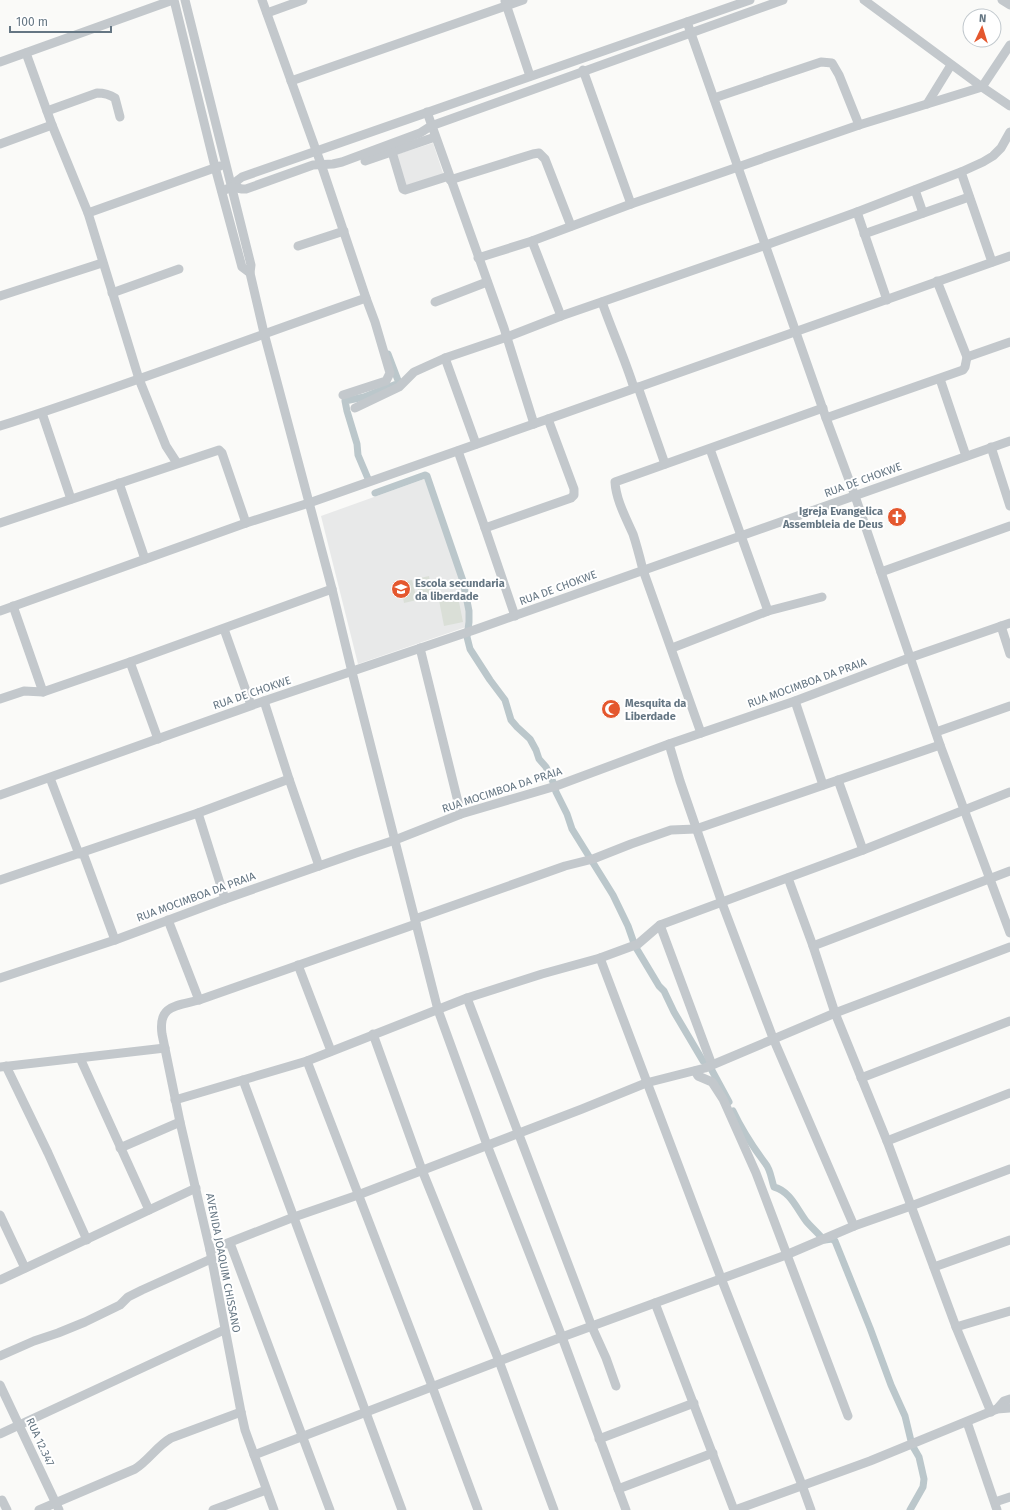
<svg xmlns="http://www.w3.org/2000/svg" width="1010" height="1510" viewBox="0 0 1010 1510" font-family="'Fira Sans',sans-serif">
	<rect width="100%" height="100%" fill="#fafaf8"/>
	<!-- built -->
	<g fill="#e8e9e9">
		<path d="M433 143 444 176 406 188 395 155Z"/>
		<path d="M427 478 459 570 467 608 466 627 358 664 321 516Z"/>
	</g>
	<!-- green -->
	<g fill="#dadfd7">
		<path d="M429 576 433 597 420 600 416 579Z"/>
		<path d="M412 580 417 600 404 603 400 582Z"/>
		<path d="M457 592 463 622 444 626 438 595Z"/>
	</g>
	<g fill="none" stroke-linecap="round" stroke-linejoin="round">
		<!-- canal -->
		<g stroke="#bbc7cb" stroke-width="7">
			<path d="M369 481 358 455 357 444 347 411 345 401 364 397 399 383 388 354"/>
			<path d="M375 493 425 475 427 476 463 581 469 611V622L467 637 470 649 490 680 505 700 511 720 517 727 530 739 536 750 539 759 546 767 553 782 556 792 567 814 572 829 613 895 628 926 635 946 659 986 664 991 674 1012 703 1061 709 1065 729 1102"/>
			<path d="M733 1111C742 1130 753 1147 765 1163 771 1170 771 1179 774 1187 790 1191 797 1209 806 1221 811 1227 817 1232 822 1238"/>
			<path d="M825 1240 832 1239 835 1241 870 1328 891 1385 905 1416 912 1445 919 1457 924 1479 923 1487 910 1510"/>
		</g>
		<!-- minor -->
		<g stroke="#c3c8cc" stroke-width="9">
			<path d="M174 0 215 167 242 267 250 273"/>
			<path d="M185 0 251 265 250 273 264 333 332 589 352 672 438 1010 487 1145 562 1337 626 1510"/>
			<path d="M262 0 321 164 366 298 375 322 390 373 386 381 343 395"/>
			<path d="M864 0 982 87 1010 106"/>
			<path d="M1002 0 1010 5"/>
			<path d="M505 1 530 76"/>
			<path d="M267 13 303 0"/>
			<path d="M687 22 826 418 855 496 940 745 1010 933"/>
			<path d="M26 53 52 125 88 213 139 379 166 446 177 463"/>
			<path d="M0 62 173 0"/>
			<path d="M583 70 631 204"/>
			<path d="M291 81 523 0"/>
			<path d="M714 98 821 62 832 63 839 75 859 125"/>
			<path d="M927 104 951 65"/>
			<path d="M47 111 97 93C105 93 109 94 115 98L120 117"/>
			<path d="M427 112 504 328 534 424"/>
			<path d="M0 144 52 125"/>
			<path d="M392 152 403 189 405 190 449 176"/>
			<path d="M365 161 435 137"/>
			<path d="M961 172 992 262"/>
			<path d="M450 180 533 154 539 153 545 159 571 226"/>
			<path d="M232 187 238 180 242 177 750 0"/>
			<path d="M915 190 923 213"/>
			<path d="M222 191 232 187 242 189H246L313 165 333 164 342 162 420 133 431 126 783 0"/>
			<path d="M857 212 887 300"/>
			<path d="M88 213 220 166"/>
			<path d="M864 234 969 197"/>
			<path d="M532 241 561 316"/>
			<path d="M298 246 344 231"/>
			<path d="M478 258 532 241 631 204 859 125 982 87 1010 45"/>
			<path d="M112 293 179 269"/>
			<path d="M0 296 102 263"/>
			<path d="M435 302 487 282"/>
			<path d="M602 302C612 331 625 359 634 388"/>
			<path d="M967 357 1010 342"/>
			<path d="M445 358 476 444"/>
			<path d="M940 379 966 456"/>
			<path d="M638 387 665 464"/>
			<path d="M355 408 399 387 414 372 445 358 507 337 561 316 766 245 857 212 961 172 983 162 993 156 1001 148 1010 132"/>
			<path d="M42 413 71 499"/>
			<path d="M826 418 963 370 965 367 967 357 937 281"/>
			<path d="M0 426C123 387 244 340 366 298"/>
			<path d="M991 447 1010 506"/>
			<path d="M710 449 768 611"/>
			<path d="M458 451 485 528 515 616"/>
			<path d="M119 483 145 559"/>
			<path d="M0 523 219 450 222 453 246 523"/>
			<path d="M485 528 571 498 574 495V489L548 419"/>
			<path d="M881 572 1010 526"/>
			<path d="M13 606 43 692"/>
			<path d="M0 611 246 523 309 503 548 419 1010 256"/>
			<path d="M1001 626 1010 654"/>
			<path d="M224 629 251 705"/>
			<path d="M420 648 461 814"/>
			<path d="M672 648 768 611 822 597"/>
			<path d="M130 662 158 739"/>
			<path d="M0 699 24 691 43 692 130 662 332 589"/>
			<path d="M264 701 289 779 319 866"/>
			<path d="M795 701 823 785"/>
			<path d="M936 732 1010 706"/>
			<path d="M701 733 643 570C640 558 637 546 633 534 626 518 616 500 615 482L823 408"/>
			<path d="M669 744 680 781 722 903 773 1038 854 1226"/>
			<path d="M50 778 79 854"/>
			<path d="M838 780 863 850"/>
			<path d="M0 795 264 701 474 630 1010 441"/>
			<path d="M198 813 225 899"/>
			<path d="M83 853 115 940"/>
			<path d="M788 878 813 946 835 1013 887 1141 956 1327 991 1412"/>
			<path d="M0 880 198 813 289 779"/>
			<path d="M415 919 565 866 593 859 631 844 671 830 696 829 940 745"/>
			<path d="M168 920 199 1000"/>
			<path d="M660 925 712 1065"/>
			<path d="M813 946 1010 871"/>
			<path d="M600 958 721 1278 802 1485 811 1510"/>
			<path d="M298 965 331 1051"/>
			<path d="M0 978 115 940 225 899 356 853 395 840 461 814 556 786 669 744 795 701 909 658 1010 623"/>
			<path d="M467 998 592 1327 606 1358 616 1386"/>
			<path d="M373 1034 422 1170 499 1361 554 1510"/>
			<path d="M80 1058 149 1210"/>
			<path d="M307 1061 432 1386 478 1510"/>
			<path d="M6 1066 48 1153 87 1240"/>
			<path d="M0 1067 165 1048"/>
			<path d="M695 1071 698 1076 712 1082 723 1099 756 1173 848 1416"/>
			<path d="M861 1078 1010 1021"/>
			<path d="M243 1080 402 1510"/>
			<path d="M175 1100 307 1061 467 998 542 974 600 958 638 944 660 925 863 850 1010 792"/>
			<path d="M887 1141 1010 1093"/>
			<path d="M120 1148 180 1122"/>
			<path d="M0 1215 25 1268"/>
			<path d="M230 1243 330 1510"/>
			<path d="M210 1250 294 1217 358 1195 582 1109 646 1083 705 1068 835 1013 1010 947"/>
			<path d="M934 1267 1010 1240"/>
			<path d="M0 1280 196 1188"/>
			<path d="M655 1303 734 1510"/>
			<path d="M956 1327 1010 1311"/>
			<path d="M0 1356 34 1341 58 1333 85 1322 120 1305 128 1297 142 1290 211 1259"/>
			<path d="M0 1385 59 1510"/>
			<path d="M997 1409 1004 1401 1010 1399"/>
			<path d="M967 1422 997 1510"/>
			<path d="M0 1434 224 1330"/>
			<path d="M599 1439 694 1403"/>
			<path d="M254 1455 562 1337 786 1255 854 1226 911 1206 1010 1169"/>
			<path d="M618 1489 713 1453"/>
			<path d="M2 1500 7 1510"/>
			<path d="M995 1502 1010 1497"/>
			<path d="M39 1510 135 1469C149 1460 157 1446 171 1438L241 1412"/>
			<path d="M213 1510 266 1490"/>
			<path d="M274 1510 245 1430 241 1412 210 1250 180 1122 162 1034C158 1005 176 1006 199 1000L416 924"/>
			<path d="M735 1510 870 1461 997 1409 1010 1408"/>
		</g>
	</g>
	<!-- icons -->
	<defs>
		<symbol id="church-disc" viewBox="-11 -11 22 22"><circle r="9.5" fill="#e4572e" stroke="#fff"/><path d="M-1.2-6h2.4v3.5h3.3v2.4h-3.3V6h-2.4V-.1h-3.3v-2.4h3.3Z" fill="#fff"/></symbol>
		<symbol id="school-disc" viewBox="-11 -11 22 22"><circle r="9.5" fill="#e4572e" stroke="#fff"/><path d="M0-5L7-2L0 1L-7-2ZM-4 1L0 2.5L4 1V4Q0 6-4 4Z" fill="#fff"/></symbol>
		<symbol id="mosque-disc" viewBox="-11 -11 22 22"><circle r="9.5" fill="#e4572e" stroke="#fff"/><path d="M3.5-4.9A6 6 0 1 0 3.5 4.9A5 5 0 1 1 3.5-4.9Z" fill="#fff"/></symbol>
	</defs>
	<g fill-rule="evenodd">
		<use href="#church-disc" x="886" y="506" width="22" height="22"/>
		<use href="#school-disc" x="390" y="578" width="22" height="22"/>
		<use href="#mosque-disc" x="600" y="698" width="22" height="22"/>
	</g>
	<g text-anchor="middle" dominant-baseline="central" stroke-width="4" stroke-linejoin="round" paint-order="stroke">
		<!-- street labels -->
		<g font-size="11" fill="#657683" stroke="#fff">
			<text transform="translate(863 480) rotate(-20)">RUA DE CHOKWE</text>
			<text transform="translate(558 588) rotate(-20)">RUA DE CHOKWE</text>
			<text transform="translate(807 683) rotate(-20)">RUA MOCIMBOA DA PRAIA</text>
			<text transform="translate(252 693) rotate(-19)">RUA DE CHOKWE</text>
			<text transform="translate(502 790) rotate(-18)">RUA MOCIMBOA DA PRAIA</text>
			<text transform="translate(196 897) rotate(-20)">RUA MOCIMBOA DA PRAIA</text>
			<text transform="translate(223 1263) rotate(79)">AVENIDA JOAQUIM CHISSANO</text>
			<text transform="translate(40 1442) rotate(65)">RUA 12.347</text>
		</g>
		<!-- poi labels -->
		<g font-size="11" font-weight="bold" fill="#657683" stroke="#fff" text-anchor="start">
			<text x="883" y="511" text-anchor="end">Igreja Evangelica<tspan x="883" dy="13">Assembleia de Deus</tspan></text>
			<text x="415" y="583">Escola secundaria<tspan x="415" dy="13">da liberdade</tspan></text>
			<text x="625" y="703">Mesquita da<tspan x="625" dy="13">Liberdade</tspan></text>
		</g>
	</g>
	<!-- north arrow -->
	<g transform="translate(982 28) rotate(4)"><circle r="19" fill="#ffffff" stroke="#c1c8cd"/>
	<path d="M0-3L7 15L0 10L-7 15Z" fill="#e4572e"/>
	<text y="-6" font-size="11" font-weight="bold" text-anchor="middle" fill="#657683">N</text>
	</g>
	<!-- scale -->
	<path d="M10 26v6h101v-6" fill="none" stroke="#657683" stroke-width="2"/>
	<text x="16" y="26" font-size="12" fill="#657683" stroke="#ffffff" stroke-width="3" paint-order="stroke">100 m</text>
</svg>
